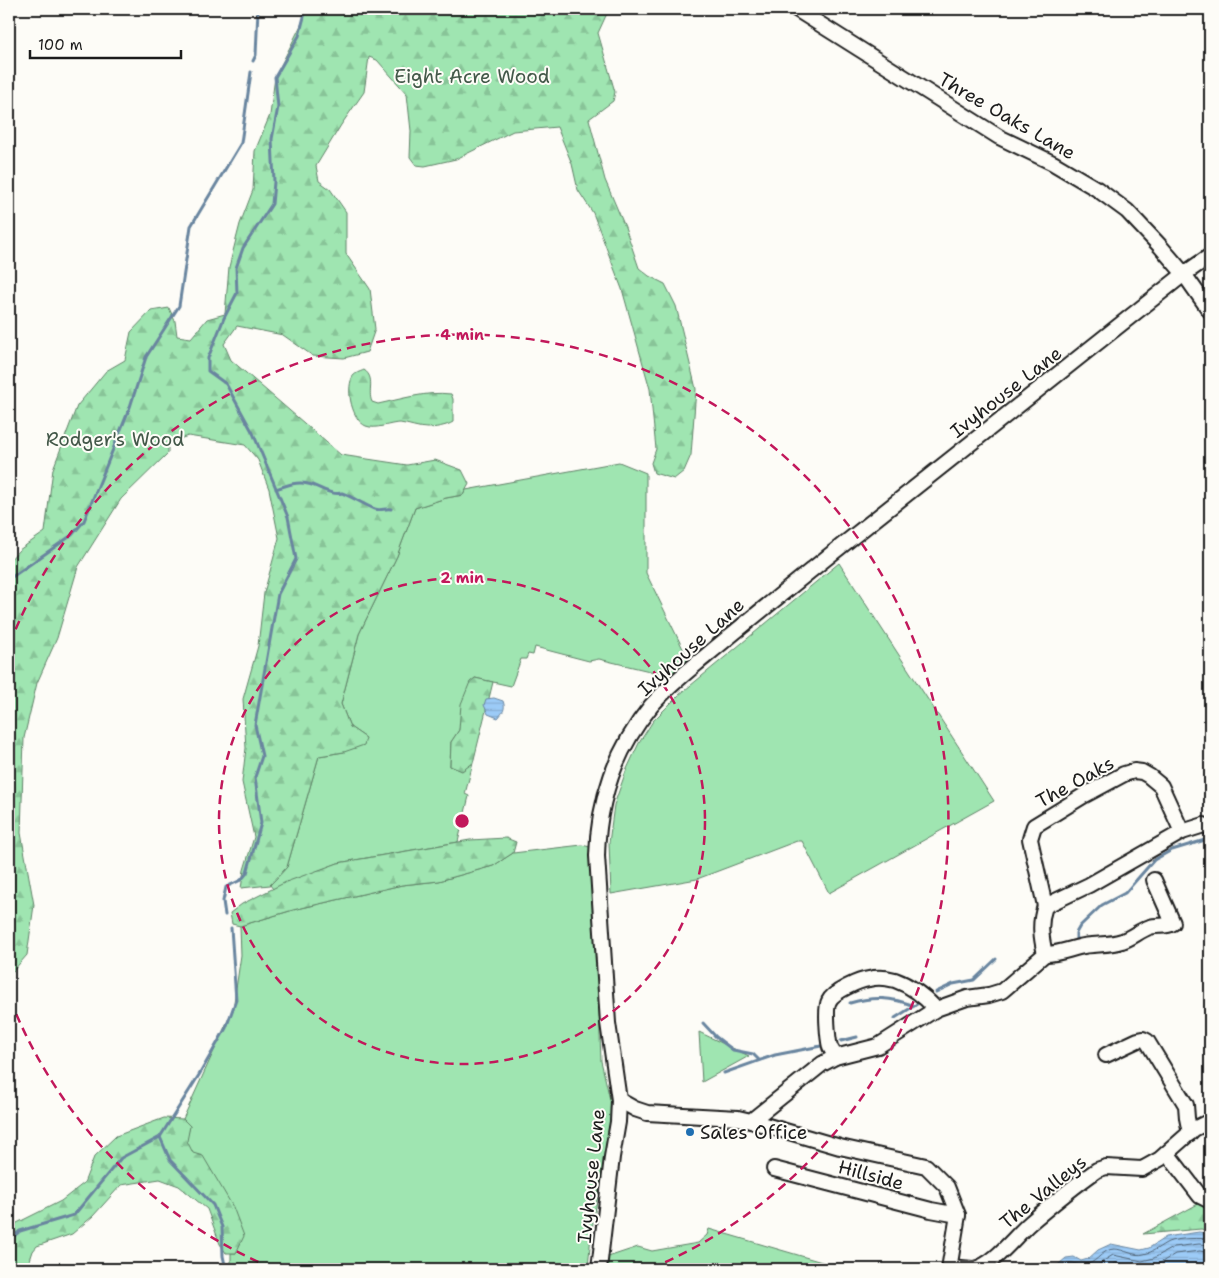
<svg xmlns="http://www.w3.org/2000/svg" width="1219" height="1278" viewBox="0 0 1219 1278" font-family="'Shantell Sans',sans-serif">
	<defs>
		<pattern id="forest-firs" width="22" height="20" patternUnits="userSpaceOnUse" patternTransform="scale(1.25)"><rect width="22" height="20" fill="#9fe5b1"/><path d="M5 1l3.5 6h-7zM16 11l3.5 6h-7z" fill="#88c498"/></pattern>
		<pattern id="water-rules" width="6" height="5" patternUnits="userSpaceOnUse" patternTransform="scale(1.25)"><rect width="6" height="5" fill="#9ccbf7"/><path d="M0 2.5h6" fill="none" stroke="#86aed3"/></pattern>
	</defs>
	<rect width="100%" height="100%" fill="#fdfcf7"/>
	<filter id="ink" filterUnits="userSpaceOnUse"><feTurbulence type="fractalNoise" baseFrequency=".02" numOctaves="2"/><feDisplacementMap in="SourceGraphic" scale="10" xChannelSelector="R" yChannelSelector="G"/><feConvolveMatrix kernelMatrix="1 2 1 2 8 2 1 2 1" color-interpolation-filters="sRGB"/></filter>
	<g filter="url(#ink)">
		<!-- green -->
		<g fill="#9fe5b1" stroke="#5e8066">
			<path d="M619 462 646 473V573L690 663 675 677 599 659 589 661 535 647 533 655 528 654 526 659H521L511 686 475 678 461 720 459 730 451 742 450 766 462 770 473 763 465 794 469 796 458 842 338 863 273 889 270 885 287 867 319 756 344 752 366 738 350 727 341 704 359 634 397 556 415 508 446 498 463 495 466 490Z"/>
			<path d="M839 563 994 801 829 893 802 841H797L697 879 611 894 609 843 614 805 626 771 639 743 653 721 679 695Z"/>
			<path d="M582 845 590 847 593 851 601 1061 612 1108 606 1150 591 1234 588 1269H231V1253H236L186 1141 190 1126 183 1119 233 1009 241 955 240 926 293 910 402 885 439 881 493 866 513 853Z"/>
			<path d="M699 1032 749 1056 702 1082Z"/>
			<path d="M709 1229 839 1267V1269H606L608 1257 638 1247 652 1251 698 1243 707 1235Z"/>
		</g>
		<!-- forest -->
		<g fill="url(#forest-firs)" stroke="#5e8066">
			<path d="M305 9H609L598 33 615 92 613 101 589 119 605 180 625 227 639 268 649 276 665 284 676 306 696 389 691 455 684 471 674 479 654 473 651 463 656 449 650 389 622 289 593 213 578 190 572 164 557 127 513 131 456 159 425 166 416 165 410 157 411 131 407 94 377 60 369 57 364 92 341 125 316 166 319 181 330 189 346 212V254L370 289 375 329 367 352 344 358 313 356 283 335 237 326 224 344 231 360 341 455 407 465 435 460 462 470 469 484 463 495 446 498 415 508 397 556 359 634 341 704 350 727 366 738 364 745 344 752 319 756 287 867 270 885 241 888 244 870 254 837 242 782 246 748 243 699 258 646 264 593 279 538 269 489 258 460 245 445 188 436 168 443V453L121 499 78 567 57 638 37 683 24 738 21 833 34 905 27 955 13 971 9 972V561L19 550 45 532 53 469 77 406 106 371 125 360 131 332 151 311 169 308 175 321 177 336 191 338 207 319 225 314 229 267 240 224 253 190 255 151 270 115 275 77 304 19Z"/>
			<path d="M364 370C376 378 367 391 372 402L378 404C402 399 426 391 451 394L453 399V422C447 426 434 428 427 428 418 428 409 424 400 423 390 423 376 430 366 426 352 420 346 391 352 378 354 373 360 372 364 370Z"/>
			<path d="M475 678 493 682 473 763 462 771 450 766 451 742 459 730 461 704 470 682Z"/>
			<path d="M506 838 516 842 513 853 493 866 439 881 402 885 293 910 240 926 232 924 230 913 242 904 286 882 338 863 470 840Z"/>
			<path d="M164 1118 183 1119 190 1126 187 1141 193 1153 203 1156 233 1207 244 1236 236 1253H226L220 1244 207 1209 179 1186 160 1179 121 1185 93 1216 72 1234 37 1246 33 1251 27 1269H9V1227L61 1201 84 1183 94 1157 116 1136Z"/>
			<path d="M1198 1204 1210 1208V1231L1201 1229 1143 1234Z"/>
		</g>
		<!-- water -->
		<g fill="url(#water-rules)" stroke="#69859f">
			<path d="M494 698 503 701C506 709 503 712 498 718L488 714 484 705 486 699Z"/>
			<path d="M1199 1232 1210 1234V1269H1053L1066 1258 1074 1257 1081 1261 1088 1259 1098 1250 1111 1244 1141 1250 1149 1248 1166 1237Z"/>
		</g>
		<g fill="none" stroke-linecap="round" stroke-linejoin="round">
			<!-- shore -->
			<g stroke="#4f6274" stroke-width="1">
				<path d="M1060 1269C1072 1256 1075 1268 1088 1264 1097 1262 1103 1249 1114 1249 1124 1249 1134 1257 1144 1254 1154 1252 1160 1246 1168 1242 1177 1238 1201 1238 1210 1239"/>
				<path d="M1093 1269 1105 1260 1113 1255 1142 1261 1154 1258 1174 1247 1199 1244 1210 1245"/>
				<path d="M1105 1269 1115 1263 1143 1269 1157 1265 1175 1254 1200 1251 1210 1253"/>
			</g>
			<!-- stream -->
			<g stroke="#69859f" stroke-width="3">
				<path d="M253 61 256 55 258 9"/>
				<path d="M276 489C287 485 297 481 308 484 319 486 331 496 342 493 353 497 364 505 375 509 381 511 385 508 391 509"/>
				<path d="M9 579 72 535 84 521 130 407 146 357 179 306 191 226 241 143 251 72"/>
				<path d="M225 915 223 901 226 887 241 880 247 873 261 823 255 777 262 756 255 725 278 594 296 559 288 517 253 433 226 384 208 371V358L224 318 237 293 236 268 243 248 272 204 274 182 272 139 278 107 275 77 299 36 306 9"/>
				<path d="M1076 939V933L1080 926 1102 905 1125 893 1154 860 1172 850 1205 840"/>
				<path d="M936 992 953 984 974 980 996 959"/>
				<path d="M850 1003C873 996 892 997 914 1006"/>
				<path d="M895 1018 917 1004"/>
				<path d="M703 1023 716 1037 733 1050 753 1054 759 1060"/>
				<path d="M841 1041 857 1037"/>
				<path d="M724 1073 775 1055 821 1046"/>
				<path d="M160 1137 170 1160 213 1205 222 1227 223 1256 226 1269"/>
				<path d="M9 1240 20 1231 74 1215 121 1158 160 1137 199 1075 226 1028 236 1000 231 928"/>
			</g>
			<defs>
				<g id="minor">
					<path d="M796 9 999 137 1053 163 1097 189 1127 211 1160 246 1184 274 1210 311"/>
					<path d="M1045 906 1030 839 1034 826 1083 796 1124 774 1134 771 1142 772 1149 776 1161 786 1182 832"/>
					<path d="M1045 954C1058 954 1067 950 1079 947 1093 943 1108 946 1122 941 1132 938 1140 930 1150 927 1158 924 1165 928 1173 923L1154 880"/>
					<path d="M1106 1055 1138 1040 1143 1039 1147 1041 1186 1105 1187 1118 1190 1133"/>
					<path d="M835 1057C834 1054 832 1050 830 1047 828 1039 825 1008 829 1001 833 992 859 980 869 979 877 977 887 978 895 980 912 986 924 996 936 1009"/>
					<path d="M619 1100 635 1109 647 1113 738 1118 751 1121 822 1064 835 1057 878 1046 936 1009 967 998 989 995 1002 991 1045 954C1041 937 1039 923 1045 906L1089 885 1182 832 1204 825 1210 828"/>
					<path d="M751 1121 840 1147 926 1166 947 1187 958 1215 949 1269"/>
					<path d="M1167 1153 1200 1196 1210 1201"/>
					<path d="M774 1169 931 1210 958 1215"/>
					<path d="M950 1267 972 1269"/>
					<path d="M599 1269 612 1157 618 1122 619 1100 608 1023 597 856C598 801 616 749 651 706 667 687 688 671 707 655 748 621 789 588 830 555 948 462 1066 368 1184 274L1210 256"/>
					<path d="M974 1269C994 1265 1015 1236 1030 1223 1051 1205 1074 1186 1097 1170L1106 1167 1142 1169 1160 1159 1194 1129 1210 1121"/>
				</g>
			</defs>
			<!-- minor casing -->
			<use href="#minor" stroke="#1c1c1c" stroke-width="18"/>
			<!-- minor -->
			<use href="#minor" stroke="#fdfcf7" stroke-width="14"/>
		</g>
	</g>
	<!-- distance rings -->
	<g fill="none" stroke="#c2185b" stroke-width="2.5" stroke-dasharray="9 6">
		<circle cx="462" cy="821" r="243"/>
		<path d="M272 1268A486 486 0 0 1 10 999M10 643A486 486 0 1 1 652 1268"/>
	</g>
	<!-- markers -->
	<circle fill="#1f6fb2" stroke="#fdfcf7" stroke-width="2" cx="690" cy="1132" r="5"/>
	<g text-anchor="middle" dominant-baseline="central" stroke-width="4" stroke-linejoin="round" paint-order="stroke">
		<!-- park labels -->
		<g font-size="19" fill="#435849" stroke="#fdfcf7">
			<text x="472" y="76">Eight Acre Wood</text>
			<text x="115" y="439">Rodger's Wood</text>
		</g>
		<!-- street labels -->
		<g font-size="19" fill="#1c1c1c" stroke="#fdfcf7">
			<text transform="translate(1007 116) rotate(30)">Three Oaks Lane</text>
			<text transform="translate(1006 392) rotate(-38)">Ivyhouse Lane</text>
			<text transform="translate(691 647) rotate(-42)">Ivyhouse Lane</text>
			<text transform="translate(1075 782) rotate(-29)">The Oaks</text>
			<text transform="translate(871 1175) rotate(15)">Hillside</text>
			<text transform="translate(591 1176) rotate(-84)">Ivyhouse Lane</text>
			<text transform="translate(1043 1192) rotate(-39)">The Valleys</text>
		</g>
		<!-- poi labels -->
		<g font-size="19" fill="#1c1c1c" stroke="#fdfcf7" text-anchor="start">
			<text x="700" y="1132">Sales Office</text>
		</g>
	</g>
	<circle cx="462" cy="821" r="8" fill="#c2185b" stroke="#fdfcf7" stroke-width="2.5"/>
	<g font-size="15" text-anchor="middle" font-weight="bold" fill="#c2185b" stroke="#fdfcf7" stroke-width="4" stroke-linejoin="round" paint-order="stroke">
		<text x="462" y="340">4 min</text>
		<text x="462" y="583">2 min</text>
	</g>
	<!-- margin -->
	<rect width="1219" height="1278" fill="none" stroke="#fdfcf7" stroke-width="30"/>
	<rect x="15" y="15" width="1189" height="1248" fill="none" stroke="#1c1c1c" stroke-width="2" filter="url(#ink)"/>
	<!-- scale -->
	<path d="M30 50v8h151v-8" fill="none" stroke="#1c1c1c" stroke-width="2.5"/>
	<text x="38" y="50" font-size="15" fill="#1c1c1c" stroke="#fdfcf7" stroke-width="4" paint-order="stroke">100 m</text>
</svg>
